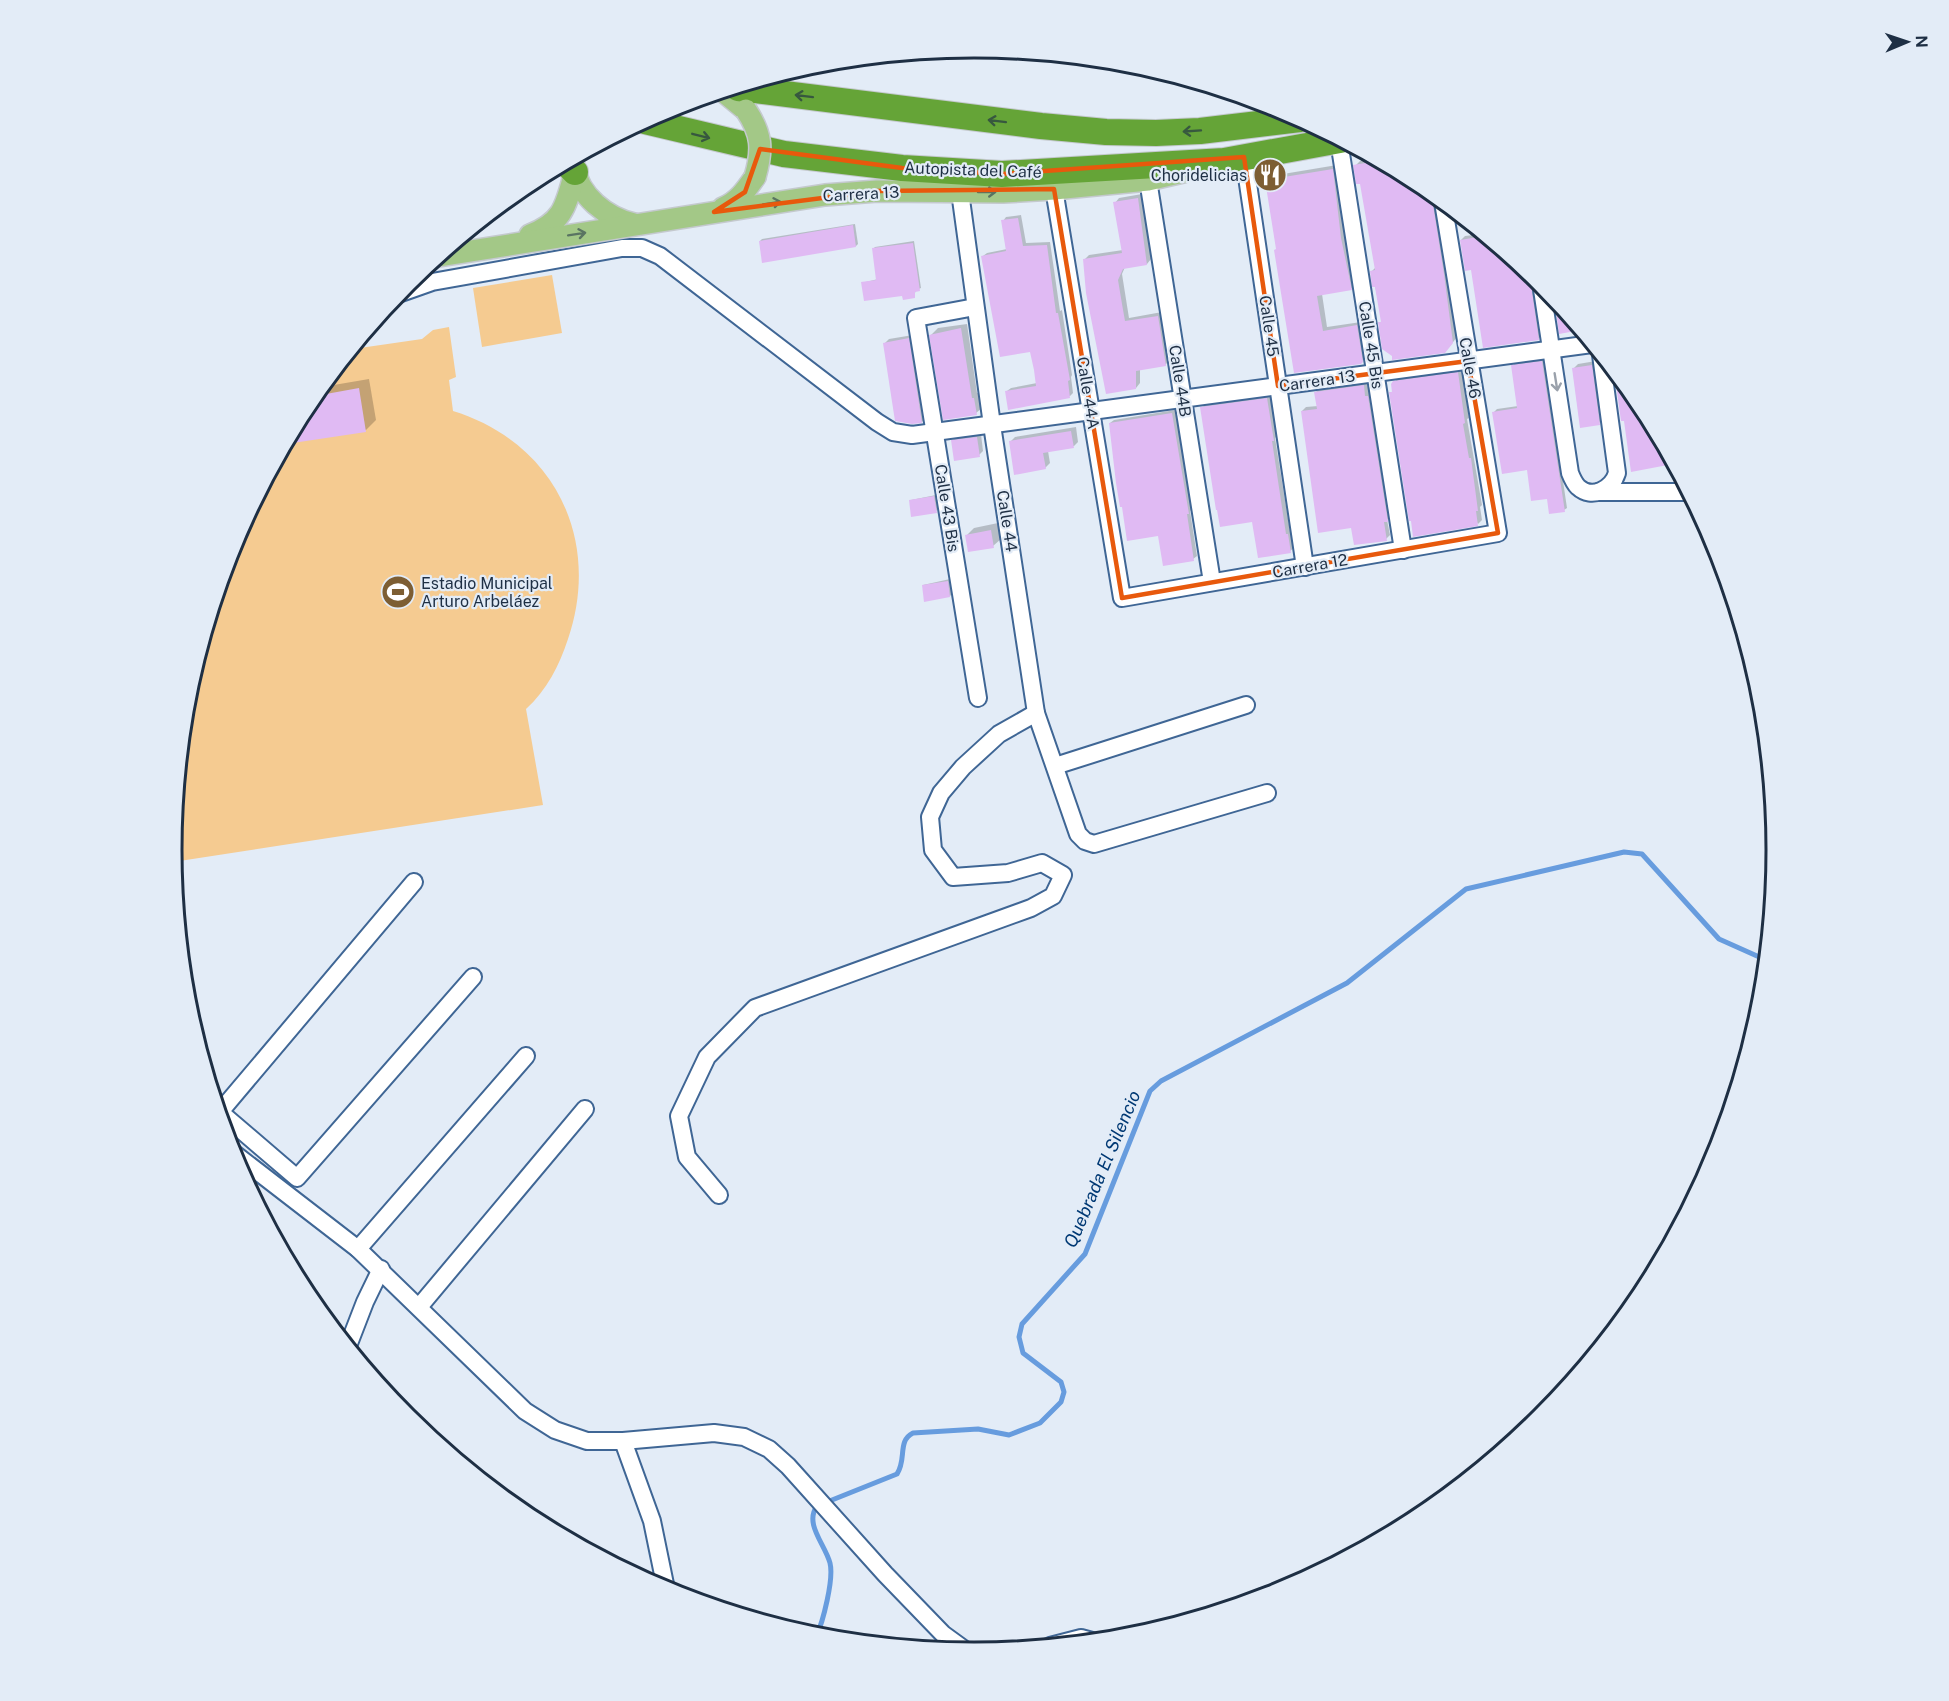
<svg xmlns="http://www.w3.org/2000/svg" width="1949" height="1701" viewBox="0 0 1949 1701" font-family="'Public Sans',sans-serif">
	<rect width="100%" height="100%" fill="#e3ecf7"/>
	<!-- green -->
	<g fill="#f5cb91">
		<path d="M552 275 562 333 482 347 473 288Z"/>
		<path d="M449 327 456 377 449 380 453 411C554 442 602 539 568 639 559 666 547 690 526 709L543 805 173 862 172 850 187 694 233 543 307 404 353 349 422 339 433 330Z"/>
	</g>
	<!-- shadow -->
	<g fill="#0003">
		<path d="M1097 60 1120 62 1097 65Z"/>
		<path d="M1374 158 1421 183 1437 197 1457 337 1450 346 1380 323 1382 320 1372 271 1376 267 1362 182 1355 166 1360 161Z"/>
		<path d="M1337 165 1345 233 1356 285 1351 289 1322 294 1327 327 1361 322 1367 356 1360 363 1296 372 1266 181 1271 176Z"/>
		<path d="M1142 194 1151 259 1147 264 1125 267 1122 274 1129 318 1162 312 1170 360 1165 365 1140 369V383L1136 388 1084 260 1089 255 1123 250 1115 203 1119 198Z"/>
		<path d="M1021 215 1026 243 1050 242 1060 311 1062 310 1072 375 1071 377 1073 393 1070 396 1007 391 1011 388 1037 383 1032 351 983 256 987 253 1007 249 1003 221 1006 217Z"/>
		<path d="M855 224 858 244 856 246 760 241 762 239Z"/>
		<path d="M1482 234 1534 277 1542 335 1538 339 1473 268 1461 240 1465 236Z"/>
		<path d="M914 241 921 288 916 290 914 296 862 283 878 279 873 249 875 247Z"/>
		<path d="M967 324 977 393H979L982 408 976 413 931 335 938 328Z"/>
		<path d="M913 335 926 417 922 422 912 423 885 343 889 339Z"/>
		<path d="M1545 359 1567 508 1564 510 1548 497 1528 468 1494 412 1497 409 1518 406 1513 366 1515 363Z"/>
		<path d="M1596 361 1604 419 1599 423 1573 369 1578 364Z"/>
		<path d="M1462 369 1469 418 1467 419 1482 505 1480 507 1482 520 1478 524 1391 393 1393 390 1392 385 1399 377Z"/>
		<path d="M369 379 376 420 366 430 307 404 322 387Z"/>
		<path d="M1367 382 1369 393H1372L1391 516 1387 520 1390 535 1386 539 1353 526 1302 411 1306 407 1318 406 1316 392 1320 388Z"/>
		<path d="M1270 395 1277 436 1275 438 1290 531H1291L1294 548 1290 551 1253 520 1202 408 1206 404Z"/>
		<path d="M1642 405 1673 463 1632 471 1625 419Z"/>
		<path d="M1175 410 1192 509 1190 511 1197 556 1193 559 1159 534 1110 423 1114 420Z"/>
		<path d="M1076 427 1078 442 1074 446 1048 451 1050 463 1045 468 1010 442 1015 437Z"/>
		<path d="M981 434 983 451 979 455 952 441 956 437Z"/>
		<path d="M936 495 938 509 936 511 911 500Z"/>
		<path d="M998 523 1001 539 993 546 967 535 974 528Z"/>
		<path d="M950 579 952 594 950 596 923 585Z"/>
	</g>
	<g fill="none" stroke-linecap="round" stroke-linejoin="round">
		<!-- stream -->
		<path stroke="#679cde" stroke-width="5" d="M816 1637C823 1622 834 1579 830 1563 825 1544 804 1524 817 1506L897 1474C907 1459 897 1441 913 1433L978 1429 1009 1435 1040 1423 1061 1402 1064 1392 1061 1382 1023 1353 1019 1337 1022 1324 1085 1254 1150 1091 1161 1081 1347 983 1466 889 1624 852 1642 854 1719 939 1766 960"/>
	</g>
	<!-- building -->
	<g fill="#e0baf3">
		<path d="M1378 161 1421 183 1431 192 1444 274 1453 343 1445 353 1392 360V356L1382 349 1378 322H1381L1375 287H1372L1370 271 1375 270 1360 184H1356L1353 165Z"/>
		<path d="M1333 169 1341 238 1352 290 1317 296 1320 314 1323 331 1357 325 1363 362 1361 364 1294 373 1274 250 1276 249 1265 180Z"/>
		<path d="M1138 198 1147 265 1123 269 1118 280 1122 304 1125 321 1158 316 1166 366 1136 371V389L1106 394 1086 293 1083 259 1122 253 1113 202Z"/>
		<path d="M1018 218 1023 246 1047 245 1056 313H1058L1070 380 1068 381 1070 398 1008 410 1005 391 1036 386 1034 370 1030 352 1000 357 981 256 1006 251 1001 220Z"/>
		<path d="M853 225 856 247 762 263 759 241Z"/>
		<path d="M1484 236 1531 274V285L1539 340 1483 348 1471 270 1465 271 1460 240Z"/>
		<path d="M913 243 920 291 915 292V298L903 300 902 296 864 301 861 282 876 280 872 248Z"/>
		<path d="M1559 303 1581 330 1559 334 1555 304Z"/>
		<path d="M961 328 972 398H974L977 415 943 420 929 335Z"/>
		<path d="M909 338 922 423 912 424 895 421 883 343Z"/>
		<path d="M1542 361 1565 512 1549 514 1547 499 1531 501 1527 470 1502 474 1492 412 1517 408 1511 365Z"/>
		<path d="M1592 365 1600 425 1580 428 1572 368Z"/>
		<path d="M1614 370 1642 405 1660 439 1662 450 1665 449 1673 464 1631 472 1624 421H1621Z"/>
		<path d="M1458 372 1465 423 1463 424 1469 458H1471L1478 511H1476L1478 526 1413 537 1411 521H1409L1389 392H1392L1391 384 1393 381Z"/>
		<path d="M1364 385 1365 396H1368L1388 522H1384L1387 541 1354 545 1351 528 1318 533 1301 411 1317 409 1314 392Z"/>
		<path d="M359 388 366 432 286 444 307 404 315 396Z"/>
		<path d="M1267 398 1274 441H1272L1286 534H1288L1291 553 1258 558 1252 522 1220 527 1217 510H1216L1200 407Z"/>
		<path d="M1172 413 1189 514H1187L1194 561 1163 566 1158 536 1127 541 1122 507H1120L1116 483 1109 423Z"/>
		<path d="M1071 431 1074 448 1043 453 1046 469 1014 475 1009 441Z"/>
		<path d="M977 437 980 457 954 461 951 440Z"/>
		<path d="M934 496 937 513 911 517 909 500Z"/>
		<path d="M991 530 994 548 968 552 965 535Z"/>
		<path d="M948 581 950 597 924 602 922 585Z"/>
	</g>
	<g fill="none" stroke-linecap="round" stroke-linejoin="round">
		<defs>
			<g id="minor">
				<path d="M1339 141 1403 550"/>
				<path d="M1244 157 1305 567"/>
				<path d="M1148 180 1212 582"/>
				<path d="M1054 189 1122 598 1498 533 1443 202"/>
				<path d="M960 192 992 425 1036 713 1078 834 1085 841 1094 844 1267 793"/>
				<path d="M1541 283 1570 473C1572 478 1574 483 1578 487 1592 500 1612 489 1617 473L1601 355"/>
				<path d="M398 294 432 282 622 248H642L660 256 877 422 893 432 912 435 1592 344"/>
				<path d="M975 307 916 318 978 698"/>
				<path d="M1599 492H1688"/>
				<path d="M1055 766 1246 705"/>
				<path d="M220 1112 297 1178 473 977"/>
				<path d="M219 1113 414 882"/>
				<path d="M231 1151 358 1249 525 1411 555 1430 587 1441H623L714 1433 744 1437 769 1449 788 1466 885 1574 943 1634 965 1650 974 1653"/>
				<path d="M719 1195 687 1157 679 1116 707 1057 755 1008 1031 908 1053 896 1063 875 1042 863 1008 873 953 877 933 850 930 817 941 793 963 767 999 734 1036 713"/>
				<path d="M358 1249 526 1056"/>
				<path d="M419 1307 585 1109"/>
				<path d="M348 1346 365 1302 381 1269"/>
				<path d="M623 1441 652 1521 666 1589"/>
				<path d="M1050 1646 1081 1638 1092 1641"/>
			</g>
			<g id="major">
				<path d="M724 92 746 110"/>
				<path d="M574 166C578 196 607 218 634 224"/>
				<path d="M723 208C738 202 746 190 755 177"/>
				<path d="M530 235C564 222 566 205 575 172"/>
				<path d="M439 256 825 195 877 191 1003 192 1054 189 1148 180 1183 172"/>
			</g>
			<g id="highway">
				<path d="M738 88 1041 126 1106 132 1156 133 1200 131 1300 119"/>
				<path d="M645 121 784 154 902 168 1002 174 1224 161 1340 140"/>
				<path d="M566 163 575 172"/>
			</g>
		</defs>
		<!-- minor casing -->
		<use href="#minor" stroke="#3f6695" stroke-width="20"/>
		<!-- major casing -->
		<use href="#major" stroke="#c4c9ce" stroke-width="24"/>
		<!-- highway casing -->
		<use href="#highway" stroke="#c4c9ce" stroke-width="28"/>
		<!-- path -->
		<path stroke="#7d8a9a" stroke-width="3" stroke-dasharray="4.5 3" stroke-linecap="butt" d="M1462 219 1471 225"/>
		<!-- minor -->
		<use href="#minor" stroke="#fff" stroke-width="16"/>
		<!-- major -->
		<use href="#major" stroke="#a3c887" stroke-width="21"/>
		<!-- highway -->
		<use href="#highway" stroke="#65a437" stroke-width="26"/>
		<defs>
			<path id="major-bridge" d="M746 110C762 134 763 149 755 177"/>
		</defs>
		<!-- major-bridge casing -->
		<use href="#major-bridge" stroke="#c4c9ce" stroke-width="24" stroke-linecap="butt"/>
		<!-- major-bridge -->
		<use href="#major-bridge" stroke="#a3c887" stroke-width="21"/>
	</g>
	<!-- one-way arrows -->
	<defs><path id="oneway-shaft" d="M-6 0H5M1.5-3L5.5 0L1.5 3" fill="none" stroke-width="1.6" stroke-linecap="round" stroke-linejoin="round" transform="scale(1.5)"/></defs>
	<g stroke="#37583f">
		<use href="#oneway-shaft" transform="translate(804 96) rotate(-173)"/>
		<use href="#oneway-shaft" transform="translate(997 121) rotate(-173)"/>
		<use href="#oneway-shaft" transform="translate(1192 131) rotate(176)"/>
		<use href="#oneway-shaft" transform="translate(701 136) rotate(14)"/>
	</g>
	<g stroke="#5a7462">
		<use href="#oneway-shaft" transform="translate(987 192)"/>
		<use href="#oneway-shaft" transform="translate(772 203) rotate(-9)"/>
		<use href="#oneway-shaft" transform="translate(577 234) rotate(-9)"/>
	</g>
	<use stroke="#9aa1ab" href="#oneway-shaft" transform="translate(1556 382) rotate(81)"/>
	<!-- marked area -->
	<path fill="none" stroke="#e8590c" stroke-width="4.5" stroke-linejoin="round" d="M760 149 902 168 1002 174 1244 157 1278 386 1468 361 1498 533 1122 598 1054 189 877 191 714 212 745 192Z"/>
	<!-- icons -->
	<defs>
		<symbol id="restaurant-disc" viewBox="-11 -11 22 22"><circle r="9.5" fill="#7d5e33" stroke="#e3ecf7"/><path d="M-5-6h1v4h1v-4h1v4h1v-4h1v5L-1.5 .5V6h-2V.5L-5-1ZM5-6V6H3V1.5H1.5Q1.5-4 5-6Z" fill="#fff"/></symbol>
		<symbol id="stadium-disc" viewBox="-11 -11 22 22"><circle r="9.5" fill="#7d5e33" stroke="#e3ecf7"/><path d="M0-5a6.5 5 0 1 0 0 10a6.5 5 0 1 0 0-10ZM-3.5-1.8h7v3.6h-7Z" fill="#fff"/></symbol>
	</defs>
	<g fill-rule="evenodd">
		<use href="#restaurant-disc" x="1251" y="156" width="38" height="38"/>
		<use href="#stadium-disc" x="379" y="573" width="38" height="38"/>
	</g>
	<g text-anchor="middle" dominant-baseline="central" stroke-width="4.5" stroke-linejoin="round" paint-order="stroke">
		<!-- street labels -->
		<g font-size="16" fill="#1e2f44" stroke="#e3ecf7">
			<text transform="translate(973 170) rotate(2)">Autopista del Café</text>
			<text transform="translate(861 194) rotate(-3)">Carrera 13</text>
			<text transform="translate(1269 326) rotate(82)">Calle 45</text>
			<text transform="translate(1371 345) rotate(81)">Calle 45 Bis</text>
			<text transform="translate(1470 368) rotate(80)">Calle 46</text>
			<text transform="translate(1180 381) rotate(81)">Calle 44B</text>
			<text transform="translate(1317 381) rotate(-8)">Carrera 13</text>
			<text transform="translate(1088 393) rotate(81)">Calle 44A</text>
			<text transform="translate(947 508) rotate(81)">Calle 43 Bis</text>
			<text transform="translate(1007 521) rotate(81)">Calle 44</text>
			<text transform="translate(1310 566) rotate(-10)">Carrera 12</text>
		</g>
		<!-- poi labels -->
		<g font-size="16" fill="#1e2f44" stroke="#e3ecf7" text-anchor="end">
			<text x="1247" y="175">Choridelicias</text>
			<text x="421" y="583" text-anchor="start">Estadio Municipal<tspan x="421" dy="18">Arturo Arbeláez</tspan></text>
		</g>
		<!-- water labels -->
		<g font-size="18" font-style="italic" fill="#003974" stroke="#e3ecf7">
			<text transform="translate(1102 1169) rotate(-67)">Quebrada El Silencio</text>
		</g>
	</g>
	<!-- crop -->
	<path d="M0 0H1949V1701H0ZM182 850a792 792 0 1 1 1584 0a792 792 0 1 1-1584 0Z" fill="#e3ecf7" fill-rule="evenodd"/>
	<path fill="none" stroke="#1e2f44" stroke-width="3" d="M182 850a792 792 0 1 1 1584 0a792 792 0 1 1-1584 0Z"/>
	<!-- north arrow -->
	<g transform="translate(1907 42) rotate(88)" stroke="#e3ecf7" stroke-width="4.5" paint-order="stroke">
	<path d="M0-4.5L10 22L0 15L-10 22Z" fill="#1e2f44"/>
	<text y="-9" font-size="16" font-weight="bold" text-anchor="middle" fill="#1e2f44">N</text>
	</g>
</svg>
